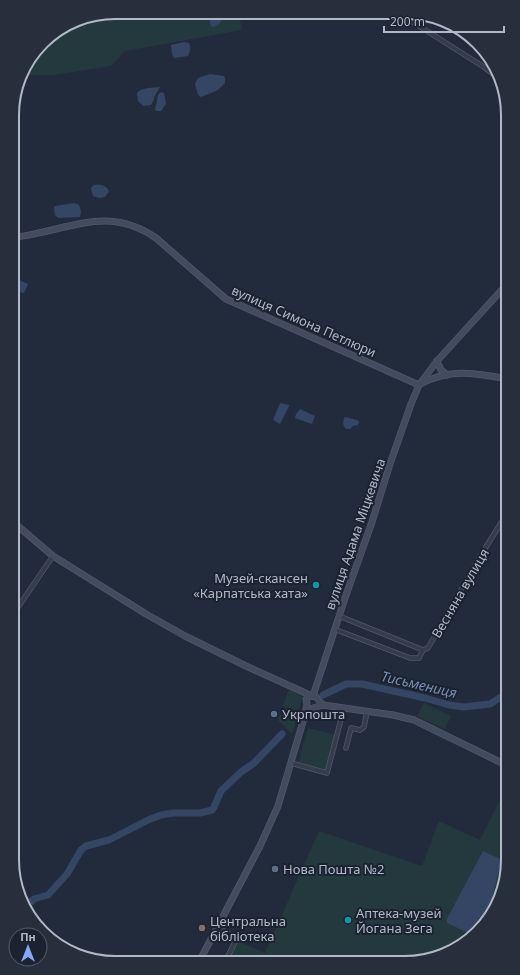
<svg xmlns="http://www.w3.org/2000/svg" width="520" height="975" viewBox="0 0 520 975" font-family="'Noto Sans',sans-serif">
	<rect width="100%" height="100%" fill="#222b3c"/>
	<!-- green -->
	<g fill="#24393d">
		<path d="M115 12 240 13 241 29 237 31 125 51 111 66 54 75H21L23 69 47 38 76 20Z"/>
		<path d="M288 691H292L302 696 299 711 283 706Z"/>
		<path d="M424 703 451 716 445 729 417 716Z"/>
		<path d="M280 715 296 720 292 734 278 720Z"/>
		<path d="M308 728 335 735 326 771 298 764Z"/>
		<path d="M501 798 508 801V867L487 922 438 957 405 963 223 962 235 940 265 953 319 831 422 866 439 821 480 840Z"/>
	</g>
	<!-- water -->
	<g fill="#354664">
		<path d="M208 13H224L220 23 214 27 211 26Z"/>
		<path d="M184 42 189 43C191 47 190 52 188 56L174 58 172 54 171 45Z"/>
		<path d="M210 74 224 76 225 78V83L218 90 201 97 198 95 195 84 198 78Z"/>
		<path d="M160 87 154 97V99L151 105 143 106 138 101 137 93C142 87 152 88 160 87Z"/>
		<path d="M161 92 164 93 166 104 161 111H157L155 110 158 95Z"/>
		<path d="M94 185C100 184 106 185 109 191L105 197 99 198 93 196 91 188Z"/>
		<path d="M74 203 79 205 81 211 80 217 58 218 55 215 54 207 55 206Z"/>
		<path d="M19 280 28 284 24 293C17 292 14 286 19 280Z"/>
		<path d="M280 403 289 405V406L280 424 273 420Z"/>
		<path d="M300 409 315 416 312 424 295 418 296 414Z"/>
		<path d="M345 417 357 420 359 422 358 425 353 426 350 429H346C343 426 342 421 345 417Z"/>
		<path d="M483 851 500 859 501 863 485 924 471 934 447 923V919Z"/>
	</g>
	<g fill="none" stroke-linecap="round" stroke-linejoin="round">
		<!-- stream -->
		<path stroke="#354664" stroke-width="1" d="M495 884 501 885"/>
		<!-- river -->
		<g stroke="#354664" stroke-width="7">
			<path d="M323 695 346 684H362L425 698 449 705 464 707 490 704 501 697 508 690"/>
			<path d="M27 906 34 899 48 895 67 874 81 850 86 846 109 840 148 820 161 815 173 813H200L212 810 214 807 221 791 241 772 254 763 282 734"/>
		</g>
		<defs>
			<g id="street">
				<path d="M400 14 484 67 501 80"/>
				<path d="M12 616 53 556"/>
				<path d="M339 616 423 650 428 648 479 558 508 512"/>
				<path d="M334 629 410 658H419L423 650"/>
				<path d="M346 748 351 728 360 730 364 727 367 711"/>
				<path d="M291 763 327 773 344 708"/>
				<path d="M218 928 237 938 225 962"/>
			</g>
			<g id="secondary">
				<path d="M13 237C23 237 33 234 43 232 87 222 116 211 156 238L226 299 419 385"/>
				<path d="M437 361 441 370 447 375"/>
				<path d="M420 384C452 368 474 373 508 379"/>
				<path d="M12 521 53 556 146 614 185 636 246 666 312 696"/>
				<path d="M313 696 345 598 372 522 390 464 411 404 419 385 437 361 508 283"/>
				<path d="M305 718 313 708 323 705 393 715 414 720 508 766"/>
				<path d="M199 962 260 846 278 806 302 725 307 705 306 699 310 696H315L323 705"/>
			</g>
		</defs>
		<!-- street casing -->
		<use href="#street" stroke="#515867" stroke-width="5.5"/>
		<!-- secondary casing -->
		<use href="#secondary" stroke="#515867" stroke-width="7"/>
		<!-- street -->
		<use href="#street" stroke="#353d4c" stroke-width="4"/>
		<!-- secondary -->
		<use href="#secondary" stroke="#434c5f" stroke-width="5.5"/>
	</g>
	<!-- markers -->
	<g fill="#0f9aa8" stroke="#1b2331" stroke-width="1.5">
		<circle cx="316" cy="585" r="4"/>
		<circle cx="348" cy="920" r="4"/>
	</g>
	<g fill="#5c6f8a" stroke="#1b2331" stroke-width="1.5">
		<circle cx="274" cy="714" r="4"/>
		<circle cx="275" cy="869" r="4"/>
	</g>
	<circle fill="#8d6e63" stroke="#1b2331" stroke-width="1.5" cx="202" cy="928" r="4"/>
	<g text-anchor="middle" dominant-baseline="central" stroke-width="4" stroke-linejoin="round" paint-order="stroke">
		<!-- street labels -->
		<g font-size="13" fill="#b1b8c8" stroke="#1b2331">
			<text transform="translate(304 321) rotate(24)">вулиця Симона Петлюри</text>
			<text transform="translate(355 534) rotate(-71)">вулиця Адама Міцкевича</text>
			<text transform="translate(460 593) rotate(-60)">Весняна вулиця</text>
		</g>
		<!-- poi labels -->
		<g font-size="13" fill="#b1b8c8" stroke="#1b2331" text-anchor="start">
			<text x="308" y="578" text-anchor="end">Музей-скансен<tspan x="308" dy="15">«Карпатська хата»</tspan></text>
			<text x="282" y="714">Укрпошта</text>
			<text x="283" y="869">Нова Пошта №2</text>
			<text x="356" y="913">Аптека-музей<tspan x="356" dy="15">Йогана Зега</tspan></text>
			<text x="210" y="921">Центральна<tspan x="210" dy="15">бібліотека</tspan></text>
		</g>
		<!-- water labels -->
		<g font-size="14" font-style="italic" fill="#778db1" stroke="#1b2331">
			<text transform="translate(419 684) rotate(13)">Тисьмениця</text>
		</g>
	</g>
	<!-- crop -->
	<path d="M0 0H520V975H0ZM115 19H405A96 96 0 0 1 501 115V860A96 96 0 0 1 405 956H115A96 96 0 0 1 19 860V115A96 96 0 0 1 115 19Z" fill="#272f3d" fill-rule="evenodd"/>
	<path fill="none" stroke="#b1b8c8" stroke-width="2" d="M115 19H405A96 96 0 0 1 501 115V860A96 96 0 0 1 405 956H115A96 96 0 0 1 19 860V115A96 96 0 0 1 115 19Z"/>
	<!-- north arrow -->
	<g transform="translate(28 947)"><circle r="19" fill="#1b2331" stroke="#575f6d"/>
	<path d="M0-3L7 15L0 10L-7 15Z" fill="#82a9fc"/>
	<text y="-6" font-size="11" font-weight="bold" text-anchor="middle" fill="#b1b8c8">Пн</text>
	</g>
	<!-- scale -->
	<path d="M384 26v6h120v-6" fill="none" stroke="#b1b8c8" stroke-width="2"/>
	<text x="390" y="26" font-size="12" fill="#b1b8c8" stroke="#1b2331" stroke-width="3" paint-order="stroke">200 m</text>
</svg>
